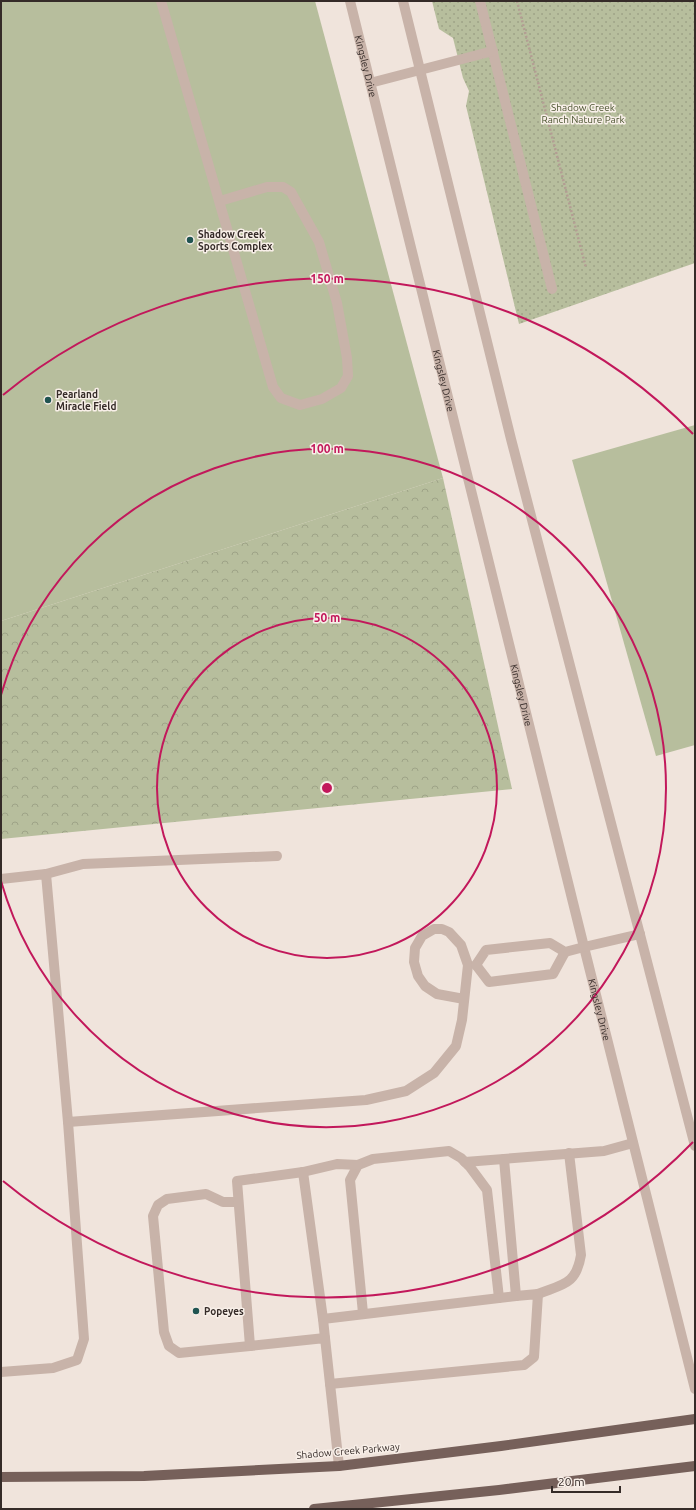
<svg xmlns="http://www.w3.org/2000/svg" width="696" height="1510" viewBox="0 0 696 1510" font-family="Ubuntu,sans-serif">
	<defs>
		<pattern id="forest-crowns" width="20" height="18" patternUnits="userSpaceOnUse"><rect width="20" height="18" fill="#b7be9d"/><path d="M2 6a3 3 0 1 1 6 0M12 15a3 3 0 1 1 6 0" fill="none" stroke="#9ea387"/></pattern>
		<pattern id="park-dots" width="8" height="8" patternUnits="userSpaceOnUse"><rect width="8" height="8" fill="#b7be9d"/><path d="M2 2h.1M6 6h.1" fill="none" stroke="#9ea387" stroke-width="1.8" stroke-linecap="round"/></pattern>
	</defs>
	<rect width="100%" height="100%" fill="#f0e4dc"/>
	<!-- forest -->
	<path fill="url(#forest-crowns)" d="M443 478 512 789 1 839V621Z"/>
	<!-- park -->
	<path fill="url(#park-dots)" d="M432 1H695V263L519 324 466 106 469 91 463 78 453 38 439 29Z"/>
	<!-- pitch -->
	<g fill="#b7be9d">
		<path d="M1 1H315L443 478 1 621Z"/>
		<path d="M695 425V745L656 756 572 460Z"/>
	</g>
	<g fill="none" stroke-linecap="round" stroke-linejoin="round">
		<!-- path -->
		<path stroke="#b39d93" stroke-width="2.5" stroke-dasharray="2 2" stroke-linecap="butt" d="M517 1 586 268"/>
		<!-- service -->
		<g stroke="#c8b3a9" stroke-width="10">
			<path d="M161 1 273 387 281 398 300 405 322 399 341 388 348 376 347 358 337 303 319 242 291 192 283 187H267L220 201"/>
			<path d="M480 1 552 289"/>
			<path d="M420 70 493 51"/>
			<path d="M46 874 83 864 277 856"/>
			<path d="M465 1162 604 1151 633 1143"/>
			<path d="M303 1172 323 1319"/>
			<path d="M238 1202H223L206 1194 167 1199 158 1205 153 1216 164 1332 169 1346 179 1353 250 1346"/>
			<path d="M538 1294C563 1284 576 1285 581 1255L569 1153"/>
			<path d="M363 1313 350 1180 358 1165 373 1159 449 1151 461 1158 470 1167 487 1190 499 1298"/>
			<path d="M325 1338 323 1319 516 1296 504 1159"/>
			<path d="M330 1384 524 1365 534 1357 538 1294 516 1296"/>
			<path d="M339 1466 325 1338 250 1346 237 1181 303 1172 337 1164 358 1165"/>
		</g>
		<!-- minor -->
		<g stroke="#c8b3a9" stroke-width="10">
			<path d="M1 879 46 874 68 1122 366 1100 406 1091 434 1073 456 1046 462 1020 468 965 461 945 449 932 442 929H434L422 936 415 948 414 962 418 976 425 986 437 994 464 999"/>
			<path d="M476 965 486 950 550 943 565 952 584 947"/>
			<path d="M476 965 489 982 553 974 565 952"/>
			<path d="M1 1372 53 1368 77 1360 84 1339 68 1122"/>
		</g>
		<!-- tertiary -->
		<g stroke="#c8b3a9" stroke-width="10">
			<path id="s1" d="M350 1 584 947 695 1389"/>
			<path d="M403 1 511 439 695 1146"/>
			<path d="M370 83 420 70"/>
			<path d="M584 947 640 934"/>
		</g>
		<!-- primary -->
		<g stroke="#76605a" stroke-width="10">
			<path d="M1 1477 144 1476 339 1466 501 1446 695 1419"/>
			<path d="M314 1509 499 1490 695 1466"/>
		</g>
	</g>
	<!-- distance rings -->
	<g fill="none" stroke="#c2185b" stroke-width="2">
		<circle cx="327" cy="788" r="170"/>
		<path d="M1 695A339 339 0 1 1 1 881"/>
		<path d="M693 1142A509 509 0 0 1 3 1181M3 395A509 509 0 0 1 693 434"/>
	</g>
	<!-- markers -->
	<g fill="#205451" stroke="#f8efe8" stroke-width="1.5">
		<circle cx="190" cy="240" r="4"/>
		<circle cx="48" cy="400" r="4"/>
		<circle cx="196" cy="1311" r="4"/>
	</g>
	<g text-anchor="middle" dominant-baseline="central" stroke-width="3" stroke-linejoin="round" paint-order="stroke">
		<!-- street labels -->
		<g font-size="10" fill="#352b28" stroke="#f8efe8">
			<text stroke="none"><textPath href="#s1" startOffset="67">Kingsley Drive</textPath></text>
			<text stroke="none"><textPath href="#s1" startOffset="391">Kingsley Drive</textPath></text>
			<text stroke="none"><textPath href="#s1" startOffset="715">Kingsley Drive</textPath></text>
			<text stroke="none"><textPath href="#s1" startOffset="1039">Kingsley Drive</textPath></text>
			<text transform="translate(348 1451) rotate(-5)">Shadow Creek Parkway</text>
		</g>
		<!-- park labels -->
		<g font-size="10" fill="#49522e" stroke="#f8efe8">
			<text x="583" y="107">Shadow Creek<tspan x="583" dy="12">Ranch Nature Park</tspan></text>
		</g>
		<!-- poi labels -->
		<g font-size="10" font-weight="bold" fill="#352b28" stroke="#f8efe8" text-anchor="start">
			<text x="198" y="234">Shadow Creek<tspan x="198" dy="12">Sports Complex</tspan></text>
			<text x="56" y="394">Pearland<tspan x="56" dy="12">Miracle Field</tspan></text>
			<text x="204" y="1311">Popeyes</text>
		</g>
	</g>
	<circle cx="327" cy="788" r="6" fill="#c2185b" stroke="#f8efe8" stroke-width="2"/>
	<g font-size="12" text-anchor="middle" font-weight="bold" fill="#c2185b" stroke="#f8efe8" stroke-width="3" stroke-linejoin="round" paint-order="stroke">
		<text x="327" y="283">150 m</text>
		<text x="327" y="453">100 m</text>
		<text x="327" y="622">50 m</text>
	</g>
	<!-- border -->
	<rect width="696" height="1510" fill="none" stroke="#352b28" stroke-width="4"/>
	<!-- scale -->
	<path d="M552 1486v6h68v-6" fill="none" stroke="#352b28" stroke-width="2"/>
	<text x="558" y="1486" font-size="12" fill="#352b28" stroke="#f8efe8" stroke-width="3" paint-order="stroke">20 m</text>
</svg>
